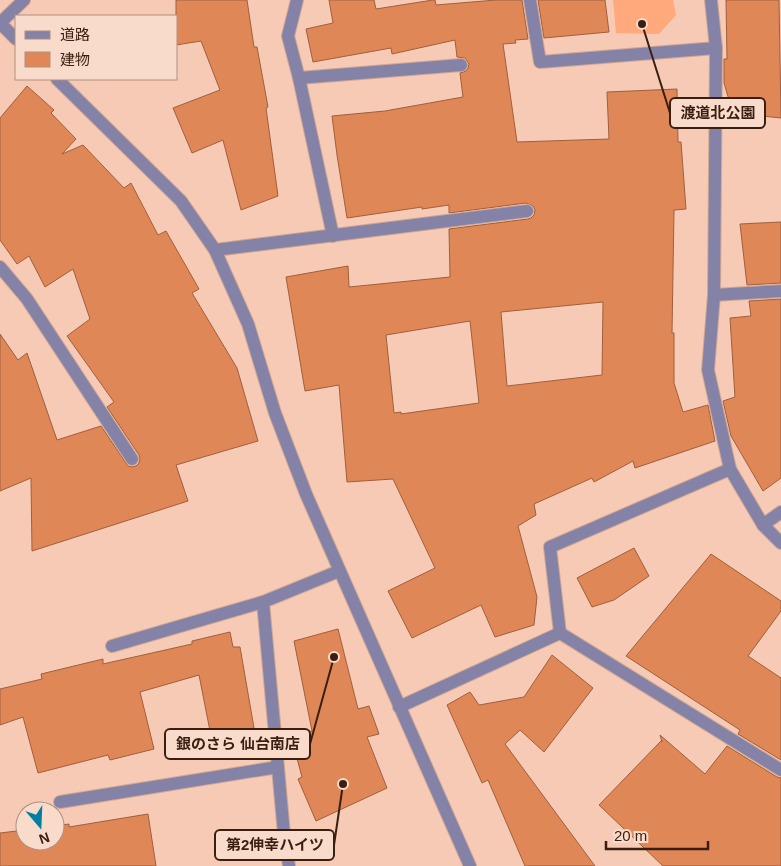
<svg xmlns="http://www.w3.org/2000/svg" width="781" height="866" viewBox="0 0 781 866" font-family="Helvetica,'Noto Sans JP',sans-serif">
	<rect width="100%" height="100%" fill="#f6cab4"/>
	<!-- green -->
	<path fill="#ffa97d" d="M613 0H673L676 15 659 34 616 33Z"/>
	<!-- building -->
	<g fill="#e08758" stroke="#a05f3c" fill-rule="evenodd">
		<path d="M176 0H247L254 47H257L268 107 266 108 278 196 241 210 223 140 192 153 173 108 220 90 201 41 176 45Z"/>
		<path d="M329 0H374L376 9 433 0H435L436 5 496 0H522L528 39 515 40 516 43 503 44 517 142 609 139 607 92 677 89 678 142H681L686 209 674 210 672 333H674V383L683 412 708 405 715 441 635 468 633 461 594 482 592 478 534 504 536 515 518 526 537 597 534 625 495 637 481 605 412 638 388 591 435 568 393 479 347 482 339 385 305 391 286 277 348 266 349 287 450 277 449 229 528 219 531 218 534 215 535 210 533 206 526 203 449 213V205L422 209V207L347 218 337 155 332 116 385 111 463 97 460 73 466 71 468 68 469 64 465 58 457 57 455 40 392 54 391 48 313 62 306 29 333 23ZM603 302 602 375 507 386 501 312ZM470 321 479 403 401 414V412L394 413 386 335Z"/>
		<path d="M538 0H605L609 32 544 38Z"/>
		<path d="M726 0H779L781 118 733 113 724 83V59H727Z"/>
		<path d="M27 86 54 110 51 113 76 139 62 154 83 145 124 188 131 183 158 235 166 231 199 289 192 293 237 368 258 441 176 465 188 501 32 551 31 478 0 491V334L18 360 27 353 57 440 101 426 128 466 132 467 136 466 139 463 140 459 139 455 107 407 114 402 67 336 90 319 73 269 45 287 29 256 17 264 0 240V118Z"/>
		<path d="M781 222V283L747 285 740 224Z"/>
		<path d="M781 299V478L763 491 731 436 723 401 735 397 730 318 751 316 749 301Z"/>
		<path d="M634 548 649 576 614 600 592 607 577 578Z"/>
		<path d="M711 554 781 601V611L748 656 781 678V760L738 734 740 730 626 656Z"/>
		<path d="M338 629 358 709 369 706 379 734 367 737 387 788 316 821 298 779 302 777 291 736 312 731 294 641Z"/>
		<path d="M230 632 233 647H240L254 728 211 736 199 675 140 692 154 749 110 760 108 755 38 773 23 717 0 725V689L42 679 41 674 103 659V664L192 644V641Z"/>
		<path d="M552 655 593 688 544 752 520 730 505 744 595 866H525L488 780 482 783 447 705 470 692 479 705 524 697Z"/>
		<path d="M660 735 705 774 727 746 777 777 781 778V866H663L599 805 661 741 662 742Z"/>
		<path d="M148 814 156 866H0V833L25 830V841H55V826L69 824V827Z"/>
	</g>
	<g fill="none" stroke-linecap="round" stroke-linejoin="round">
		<defs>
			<g id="minor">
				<path d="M297 0 288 36 299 78 333 236"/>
				<path d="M530 0 540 62 716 48"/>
				<path d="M711 0 716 48 714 295"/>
				<path d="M16 39 0 23 24 0"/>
				<path d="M299 78 461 65"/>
				<path d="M57 79 181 201 215 250 248 324 275 413 306 494 470 866"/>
				<path d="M215 250 527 211"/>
				<path d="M0 267 27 299 132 459"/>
				<path d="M730 469 708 370 714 295 781 291"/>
				<path d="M763 525 781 512"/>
				<path d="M560 633 550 547 730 469 763 525 781 543"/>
				<path d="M560 633 781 770"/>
				<path d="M112 646 263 602"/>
				<path d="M399 707 560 633"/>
				<path d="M60 802 278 767"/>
				<path d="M289 866 284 834 263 602 339 571"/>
			</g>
		</defs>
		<!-- minor casing -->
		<use href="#minor" stroke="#d0a893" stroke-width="14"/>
		<!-- minor -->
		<use href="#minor" stroke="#8582a8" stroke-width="12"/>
	</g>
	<!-- callouts -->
	<path fill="none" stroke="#3a1f10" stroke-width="2" d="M642 24L670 113M334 657L310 744M343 784L334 845"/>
	<g fill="#3a1f10" stroke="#f9dbcc" stroke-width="2">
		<circle cx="642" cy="24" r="5"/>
		<circle cx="334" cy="657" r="5"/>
		<circle cx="343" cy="784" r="5"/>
	</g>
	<g fill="#f9dbcc" stroke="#3a1f10" stroke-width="2">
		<rect x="670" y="98" width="95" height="30" rx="5"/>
		<rect x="165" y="729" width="145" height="30" rx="5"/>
		<rect x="215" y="830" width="119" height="30" rx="5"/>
	</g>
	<g font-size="15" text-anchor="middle" font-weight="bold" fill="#3a1f10">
		<text x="718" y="118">渡道北公園</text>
		<text x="238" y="749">銀のさら 仙台南店</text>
		<text x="275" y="850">第2伸幸ハイツ</text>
	</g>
	<!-- legend -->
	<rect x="15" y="15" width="162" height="65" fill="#f9dbcc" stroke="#ad9081"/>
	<rect x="25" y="31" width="25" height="8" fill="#8582a8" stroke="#ad9081"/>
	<text x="60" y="40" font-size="15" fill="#3a1f10">道路</text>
	<rect x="25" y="52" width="25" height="15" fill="#e08758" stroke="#ad9081"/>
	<text x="60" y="65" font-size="15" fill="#3a1f10">建物</text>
	<!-- north arrow -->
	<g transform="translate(40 826) rotate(161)"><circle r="24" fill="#f9dbcc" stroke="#ad9081"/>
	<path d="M0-4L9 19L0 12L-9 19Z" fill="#007ea3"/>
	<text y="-8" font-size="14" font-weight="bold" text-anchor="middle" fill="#3a1f10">N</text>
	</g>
	<!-- scale -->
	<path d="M606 841v8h102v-8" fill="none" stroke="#3a1f10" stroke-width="2.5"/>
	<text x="614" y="841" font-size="15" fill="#3a1f10" stroke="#f9dbcc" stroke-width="4" paint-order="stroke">20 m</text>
</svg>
